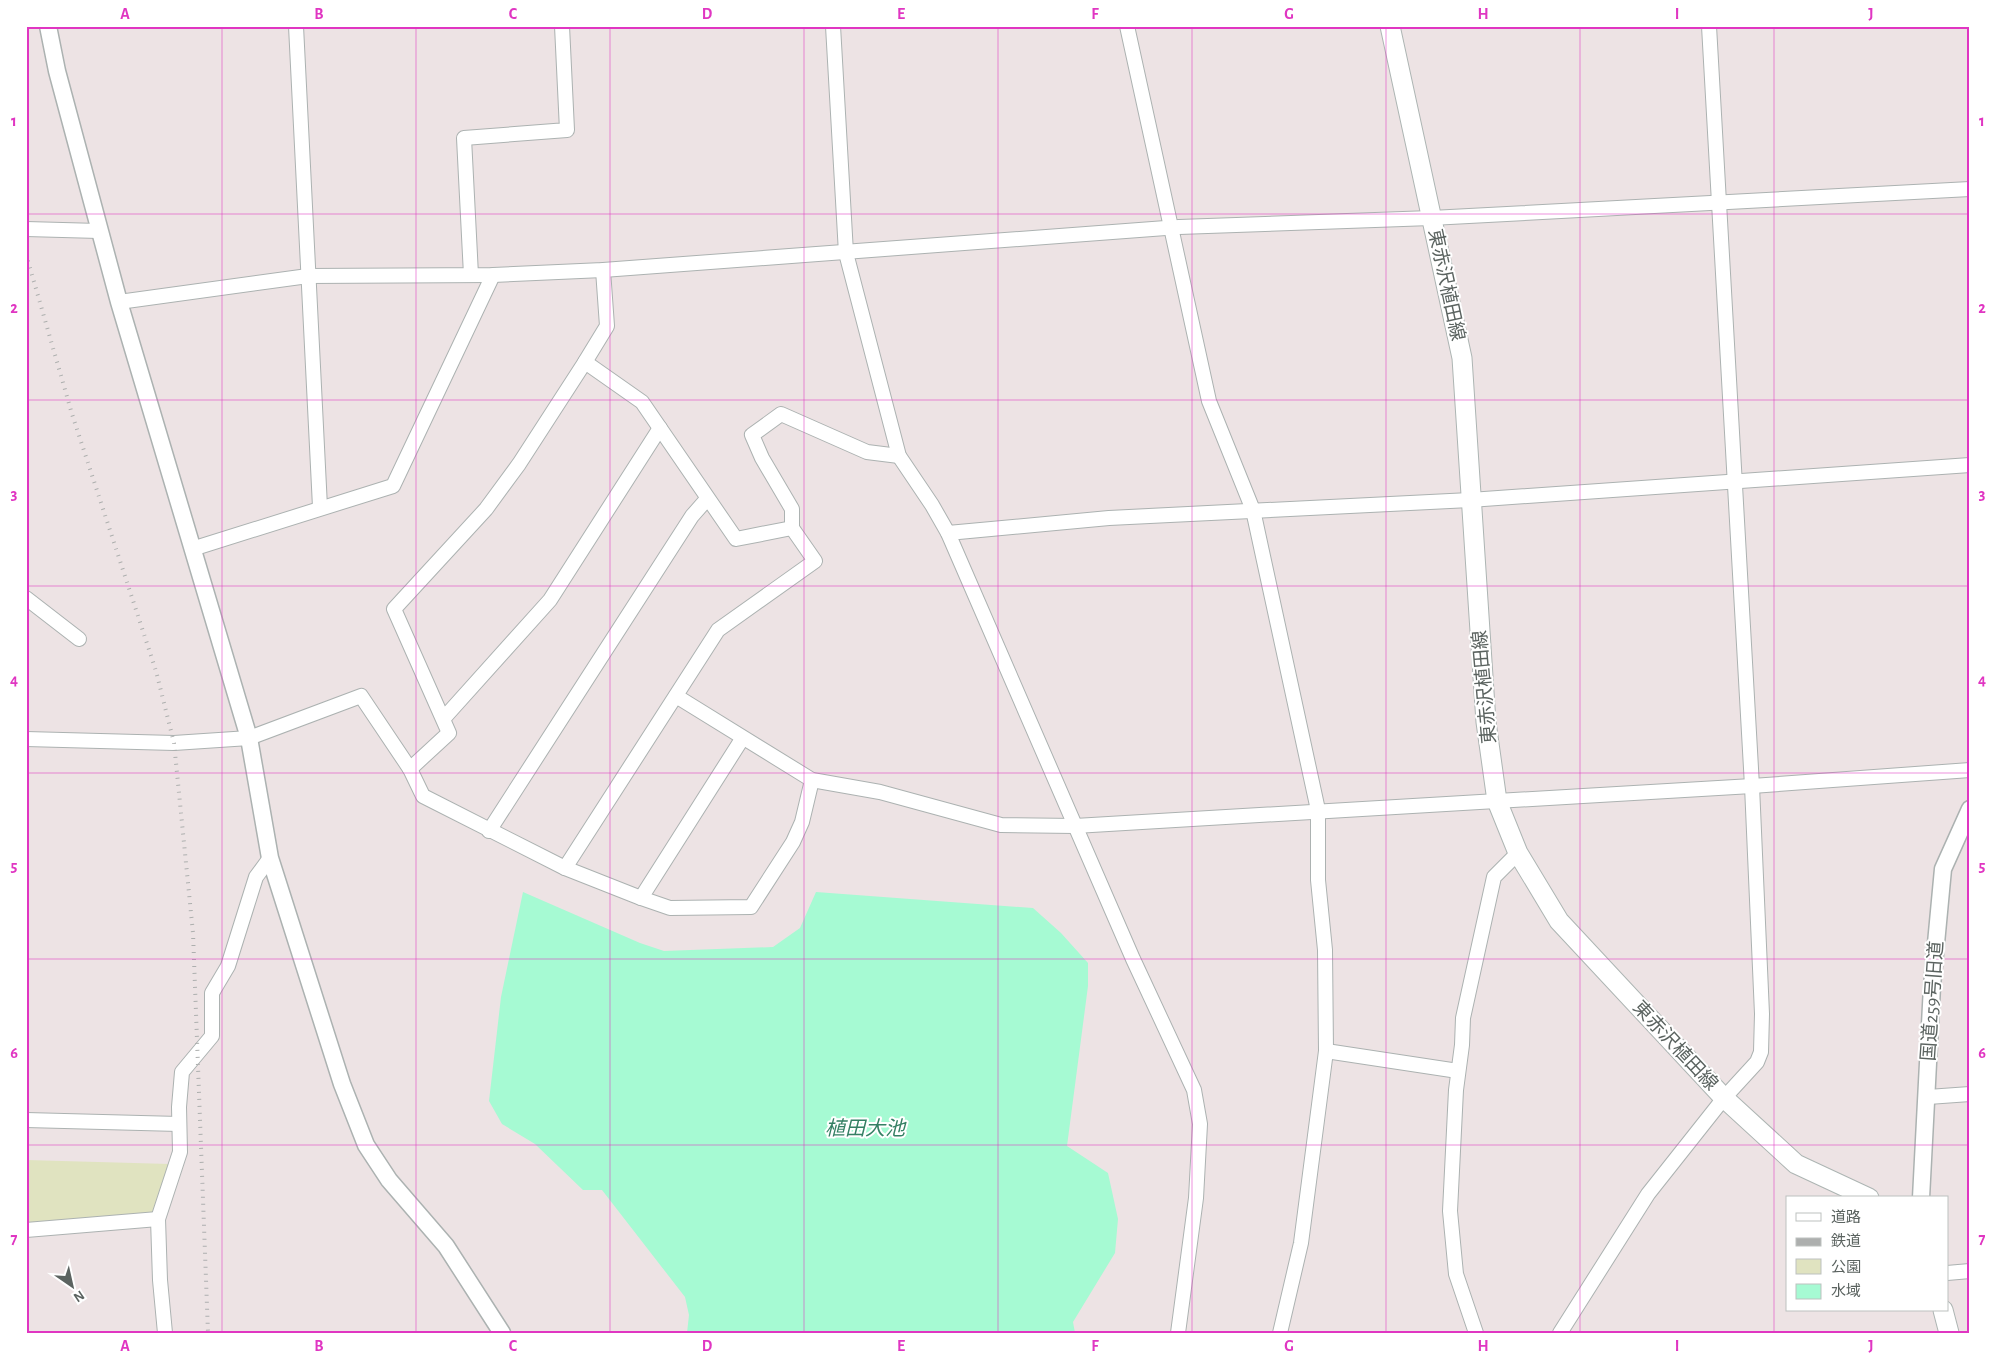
<svg xmlns="http://www.w3.org/2000/svg" width="1996" height="1359" viewBox="0 0 1996 1359" font-family="'Alegreya Sans','Noto Sans JP',sans-serif">
	<rect width="100%" height="100%" fill="#ede3e4"/>
	<!-- green -->
	<path fill="#e0e3c0" d="M26 1160 170 1164 154 1214 26 1223Z"/>
	<!-- water -->
	<path fill="#a6fad3" d="M523 892 640 943 664 951 773 947 800 928 816 892 1033 908 1061 933 1088 963V986L1067 1146 1108 1173 1118 1219 1115 1253 1073 1322 1075 1333H687L689 1315 685 1297 602 1190H583L535 1144 502 1124 489 1101 501 997Z"/>
	<g fill="none" stroke-linecap="round" stroke-linejoin="round">
		<defs>
			<g id="minor">
				<path d="M296 26 320 507"/>
				<path d="M833 26 846 253 899 456 932 505 948 533 1133 959 1194 1090 1200 1124 1196 1198 1178 1333"/>
				<path d="M1127 26 1209 401 1253 510 1318 810V880L1325 950 1326 1051 1301 1243 1280 1333"/>
				<path d="M26 229 99 231"/>
				<path d="M471 275 464 138 567 130 562 26"/>
				<path d="M119 302 308 276 493 275 603 270 1179 227 1431 218 1970 189"/>
				<path d="M585 362 642 402 736 539 792 528"/>
				<path d="M948 533 1109 518 1470 500 1970 465"/>
				<path d="M192 549 393 486 493 275"/>
				<path d="M26 598 79 639"/>
				<path d="M676 696 812 780 880 792 1001 825 1075 826 1752 786 1970 770"/>
				<path d="M444 718 550 600 660 428"/>
				<path d="M26 739 174 743 249 738 361 696 410 769 423 796 565 868 641 898 670 908 751 907 793 842 802 822 812 780"/>
				<path d="M410 769 449 733 394 609 486 509 519 464 585 362 607 326 603 270"/>
				<path d="M489 831 692 516 707 499"/>
				<path d="M565 868 718 630 815 561 792 528V509L762 458 752 435 781 414 867 452 899 456"/>
				<path d="M641 898 742 739"/>
				<path d="M1326 1051 1458 1071"/>
				<path d="M1928 1097 1970 1094"/>
				<path d="M26 1120 179 1124"/>
				<path d="M26 1230 158 1219"/>
				<path d="M1947 1273 1970 1271"/>
				<path d="M165 1333 160 1280 158 1219 180 1152 179 1107 182 1072 212 1036V993L228 966 256 877 270 858"/>
				<path d="M1476 1333 1456 1274 1450 1211 1456 1090 1462 1045 1463 1018 1494 877 1518 853"/>
				<path d="M1560 1333 1648 1194 1724 1098 1757 1062 1761 1052 1762 1014 1752 786 1709 26"/>
			</g>
			<g id="tertiary">
				<path d="M48 26 57 71 119 302 249 738 270 858 342 1084 366 1145 389 1180 446 1246 502 1333"/>
				<path d="M1921 1198 1932 986 1943 869 1970 809"/>
			</g>
			<g id="secondary">
				<path d="M1390 26 1462 358 1486 722 1497 801 1518 853 1559 921 1724 1098 1796 1164 1869 1198"/>
				<path d="M1943 1310 1949 1333"/>
			</g>
		</defs>
		<!-- minor casing -->
		<use href="#minor" stroke="#acb2b1" stroke-width="16"/>
		<!-- tertiary casing -->
		<use href="#tertiary" stroke="#acb2b1" stroke-width="19"/>
		<!-- secondary casing -->
		<use href="#secondary" stroke="#adb5b3" stroke-width="21"/>
		<!-- minor -->
		<use href="#minor" stroke="#fff" stroke-width="14"/>
		<!-- tertiary -->
		<use href="#tertiary" stroke="#fff" stroke-width="16"/>
		<!-- secondary -->
		<use href="#secondary" stroke="#fff" stroke-width="19"/>
		<!-- rail -->
		<path stroke="#adafae" stroke-width="4" stroke-dasharray="1 6" stroke-linecap="butt" d="M26 254 72 414 156 671 174 743 193 933 208 1333"/>
	</g>
	<!-- grid -->
	<path fill="none" stroke="#e036c2" stroke-width="1" stroke-opacity="0.55" d="M222 26V1333M416 26V1333M610 26V1333M804 26V1333M998 26V1333M1192 26V1333M1386 26V1333M1580 26V1333M1774 26V1333M26 214H1970M26 400H1970M26 586H1970M26 773H1970M26 959H1970M26 1145H1970"/>
	<g text-anchor="middle" dominant-baseline="central" stroke-width="4" stroke-linejoin="round" paint-order="stroke">
		<!-- street labels -->
		<g font-size="19" fill="#5b6360" stroke="#fff">
			<text transform="translate(1446 285) rotate(78)">東赤沢植田線</text>
			<text transform="translate(1485 687) rotate(-95)">東赤沢植田線</text>
			<text transform="translate(1933 1001) rotate(-86)">国道259号旧道</text>
			<text transform="translate(1675 1046) rotate(47)">東赤沢植田線</text>
		</g>
		<!-- water labels -->
		<g font-size="20" font-style="italic" fill="#358064" stroke="#fff">
			<text x="865" y="1129">植田大池</text>
		</g>
	</g>
	<!-- border -->
	<rect width="1996" height="1359" fill="none" stroke="#ffffff" stroke-width="55"/>
	<!-- legend -->
	<rect x="1786" y="1196" width="162" height="115" fill="#ffffff" stroke="#bdc1bf"/>
	<rect x="1796" y="1213" width="25" height="8" fill="#ffffff" stroke="#bdc1bf"/>
	<text x="1831" y="1222" font-size="15" fill="#5b6360">道路</text>
	<rect x="1796" y="1238" width="25" height="8" fill="#adafae" stroke="#bdc1bf"/>
	<text x="1831" y="1246" font-size="15" fill="#5b6360">鉄道</text>
	<rect x="1796" y="1259" width="25" height="15" fill="#e0e3c0" stroke="#bdc1bf"/>
	<text x="1831" y="1272" font-size="15" fill="#5b6360">公園</text>
	<rect x="1796" y="1284" width="25" height="15" fill="#a6fad3" stroke="#bdc1bf"/>
	<text x="1831" y="1296" font-size="15" fill="#5b6360">水域</text>
	<!-- north arrow -->
	<g transform="translate(72 1286) rotate(146)" stroke="#ffffff" stroke-width="4" paint-order="stroke">
	<path d="M0-4L9 19L0 12L-9 19Z" fill="#5b6360"/>
	<text y="-8" font-size="14" font-weight="bold" text-anchor="middle" fill="#5b6360">N</text>
	</g>
	<rect x="28" y="28" width="1940" height="1304" fill="none" stroke="#e036c2" stroke-width="2"/>
	<g font-size="16" text-anchor="middle" font-weight="bold" fill="#e036c2">
		<text x="125" y="19">A</text>
		<text x="319" y="19">B</text>
		<text x="513" y="19">C</text>
		<text x="707" y="19">D</text>
		<text x="901" y="19">E</text>
		<text x="1095" y="19">F</text>
		<text x="1289" y="19">G</text>
		<text x="1483" y="19">H</text>
		<text x="1677" y="19">I</text>
		<text x="1871" y="19">J</text>
		<text x="14" y="126">1</text>
		<text x="1982" y="126">1</text>
		<text x="14" y="313">2</text>
		<text x="1982" y="313">2</text>
		<text x="14" y="499">3</text>
		<text x="1982" y="499">3</text>
		<text x="14" y="685">4</text>
		<text x="1982" y="685">4</text>
		<text x="14" y="871">5</text>
		<text x="1982" y="871">5</text>
		<text x="14" y="1058">6</text>
		<text x="1982" y="1058">6</text>
		<text x="14" y="1244">7</text>
		<text x="1982" y="1244">7</text>
		<text x="125" y="1351">A</text>
		<text x="319" y="1351">B</text>
		<text x="513" y="1351">C</text>
		<text x="707" y="1351">D</text>
		<text x="901" y="1351">E</text>
		<text x="1095" y="1351">F</text>
		<text x="1289" y="1351">G</text>
		<text x="1483" y="1351">H</text>
		<text x="1677" y="1351">I</text>
		<text x="1871" y="1351">J</text>
	</g>
</svg>
